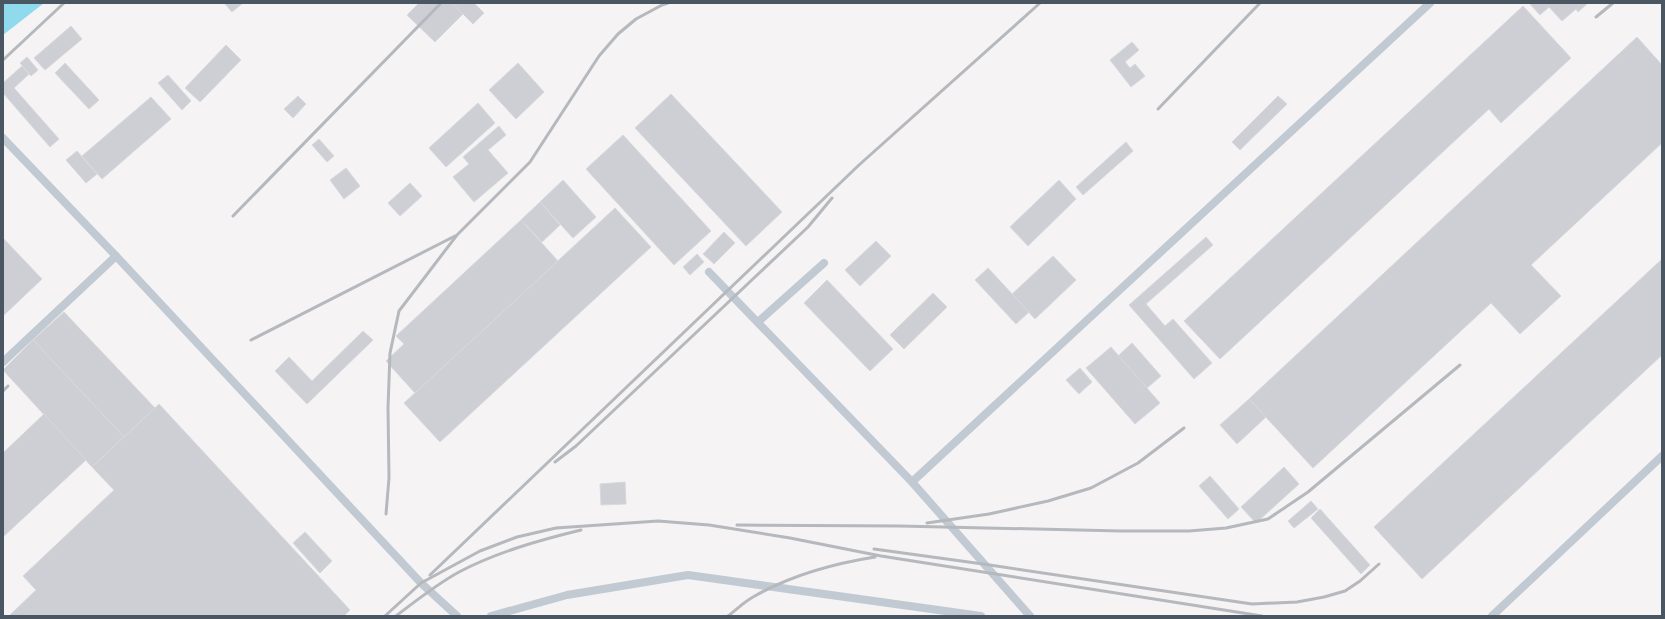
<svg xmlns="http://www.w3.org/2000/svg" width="1665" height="619" viewBox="0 0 1665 619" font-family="'PT Sans Narrow',sans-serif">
	<rect width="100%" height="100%" fill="#f5f3f3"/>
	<!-- water -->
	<path fill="#90daee" d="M3 3H44L3 35Z"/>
	<!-- building -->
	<g fill="#cdcfd5" stroke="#d7d9de">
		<path d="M226 3H243L232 12 225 4Z"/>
		<path d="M419 3H452L463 14 435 42 407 15Z"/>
		<path d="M452 3H474L484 13 473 24Z"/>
		<path d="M1529 3H1588L1578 12 1576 9 1562 21 1549 7 1540 15Z"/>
		<path d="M1523 6 1571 58 1501 123 1489 109 1220 359 1184 321Z"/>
		<path d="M71 26 82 39 45 70 34 58Z"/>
		<path d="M1637 37 1662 65V143L1531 265 1561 296 1520 334 1491 303 1313 468 1249 399Z"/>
		<path d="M1132 42 1139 50 1125 62 1130 68 1135 64 1145 76 1131 87 1110 60Z"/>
		<path d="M226 45 241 60 200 102 185 88Z"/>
		<path d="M27 57 38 70 31 76 20 63Z"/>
		<path d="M65 63 99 100 89 109 55 73Z"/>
		<path d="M518 63 544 92 516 119 489 90Z"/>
		<path d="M22 66 29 74 14 88 59 139 50 147 3 93V83Z"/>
		<path d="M168 75 191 101 182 110 158 83Z"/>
		<path d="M671 94 782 212 746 246 635 128Z"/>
		<path d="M298 96 306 104 293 118 284 109Z"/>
		<path d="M1278 96 1287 104 1240 150 1232 142Z"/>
		<path d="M151 97 171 119 102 179 82 156Z"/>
		<path d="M478 103 495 123 446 167 429 148Z"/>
		<path d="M499 126 506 135 488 150 508 173 474 202 453 177 469 164 463 157Z"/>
		<path d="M623 135 711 231 674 265 586 169Z"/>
		<path d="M319 139 334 156 327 162 312 145Z"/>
		<path d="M1126 142 1133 151 1083 195 1076 187Z"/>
		<path d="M77 151 97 174 86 183 66 160Z"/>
		<path d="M346 168 360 186 344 199 330 180Z"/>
		<path d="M563 180 596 217 573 238 540 202Z"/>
		<path d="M1059 180 1076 199 1028 246 1010 227Z"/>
		<path d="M410 183 422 196 400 216 388 203Z"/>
		<path d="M540 202 560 225 542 242 521 220Z"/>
		<path d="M615 208 651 247 440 442 404 403Z"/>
		<path d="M521 220 558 261 415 393 386 361 404 344 396 336Z"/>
		<path d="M724 232 735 243 714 264 703 254Z"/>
		<path d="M1206 237 1213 245 1146 304 1165 326 1173 319 1212 363 1194 379 1129 305Z"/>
		<path d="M3 238 42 279 3 316Z"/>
		<path d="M876 241 891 256 860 286 845 270Z"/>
		<path d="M697 254 704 262 690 275 683 267Z"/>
		<path d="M1053 256 1076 280 1035 319 1012 294Z"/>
		<path d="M1662 259V355L1422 579 1374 527Z"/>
		<path d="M988 268 1029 312 1016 324 975 280Z"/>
		<path d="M827 280 893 349 870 371 804 303Z"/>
		<path d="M933 293 947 307 904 349 890 335Z"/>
		<path d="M64 312 155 408 124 437 33 340Z"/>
		<path d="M363 331 373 340 307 404 275 371 289 357 312 381Z"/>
		<path d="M33 340 124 437 92 467 3 370Z"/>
		<path d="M1132 343 1161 376 1147 388 1118 356Z"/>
		<path d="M1111 347 1160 403 1135 424 1086 368Z"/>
		<path d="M1080 368 1092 382 1079 394 1066 380Z"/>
		<path d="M1249 399 1266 417 1237 444 1220 425Z"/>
		<path d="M159 404 350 610 344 616H9L36 590 23 576 114 490 92 467Z"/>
		<path d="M44 414 86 460 3 537V453Z"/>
		<path d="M1284 467 1299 484 1256 523 1241 507Z"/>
		<path d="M1210 476 1239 509 1228 519 1199 486Z"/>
		<path d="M625 482 626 504 601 505 600 484Z"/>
		<path d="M1311 501 1318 509 1294 528 1288 521Z"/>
		<path d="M1320 509 1370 565 1361 574 1311 518Z"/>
		<path d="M305 532 332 561 320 573 293 543Z"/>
	</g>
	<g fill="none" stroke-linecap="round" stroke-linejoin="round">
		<!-- service -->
		<g stroke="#c1cad2" stroke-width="8">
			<path d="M3 138 116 256 421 583 457 616"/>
			<path d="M709 272 912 482"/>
			<path d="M758 322 824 263"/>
			<path d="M3 362 116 256"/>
			<path d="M491 616 567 595 688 575 981 616"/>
			<path d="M1030 616 912 482 1430 3"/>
			<path d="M1492 616 1662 456"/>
		</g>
		<!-- rail -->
		<g stroke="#b5b8bd" stroke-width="3">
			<path d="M1596 17 1613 3"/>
			<path d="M3 60 64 3"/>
			<path d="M1158 109 1260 3"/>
			<path d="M233 216 441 3"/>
			<path d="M251 340 455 236"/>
			<path d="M3 391 8 386"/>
			<path d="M555 462 576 446 808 227 832 198"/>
			<path d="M386 514 389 478 388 408 390 353 399 311 457 235 530 162 599 56 618 34 636 19 662 5 668 3"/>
			<path d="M927 523 989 514 1048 501 1091 488 1138 463 1184 428"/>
			<path d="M737 525 900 526 1121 531H1189L1226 528 1268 519 1308 492 1460 365"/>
			<path d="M874 549 983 564 1252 604 1297 602 1324 597 1345 591 1360 581 1379 564"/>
			<path d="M430 575 859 165 1040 3"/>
			<path d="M385 616 421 583 480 551 517 537 556 528 658 521 709 525 790 538 881 556 1262 616"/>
			<path d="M396 616C417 600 437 584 459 572 497 552 540 540 581 530"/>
			<path d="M728 616C736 610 744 602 753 597 791 575 831 564 875 557"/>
		</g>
	</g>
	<!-- border -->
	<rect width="1665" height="619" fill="none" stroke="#4a5661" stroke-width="8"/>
</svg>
